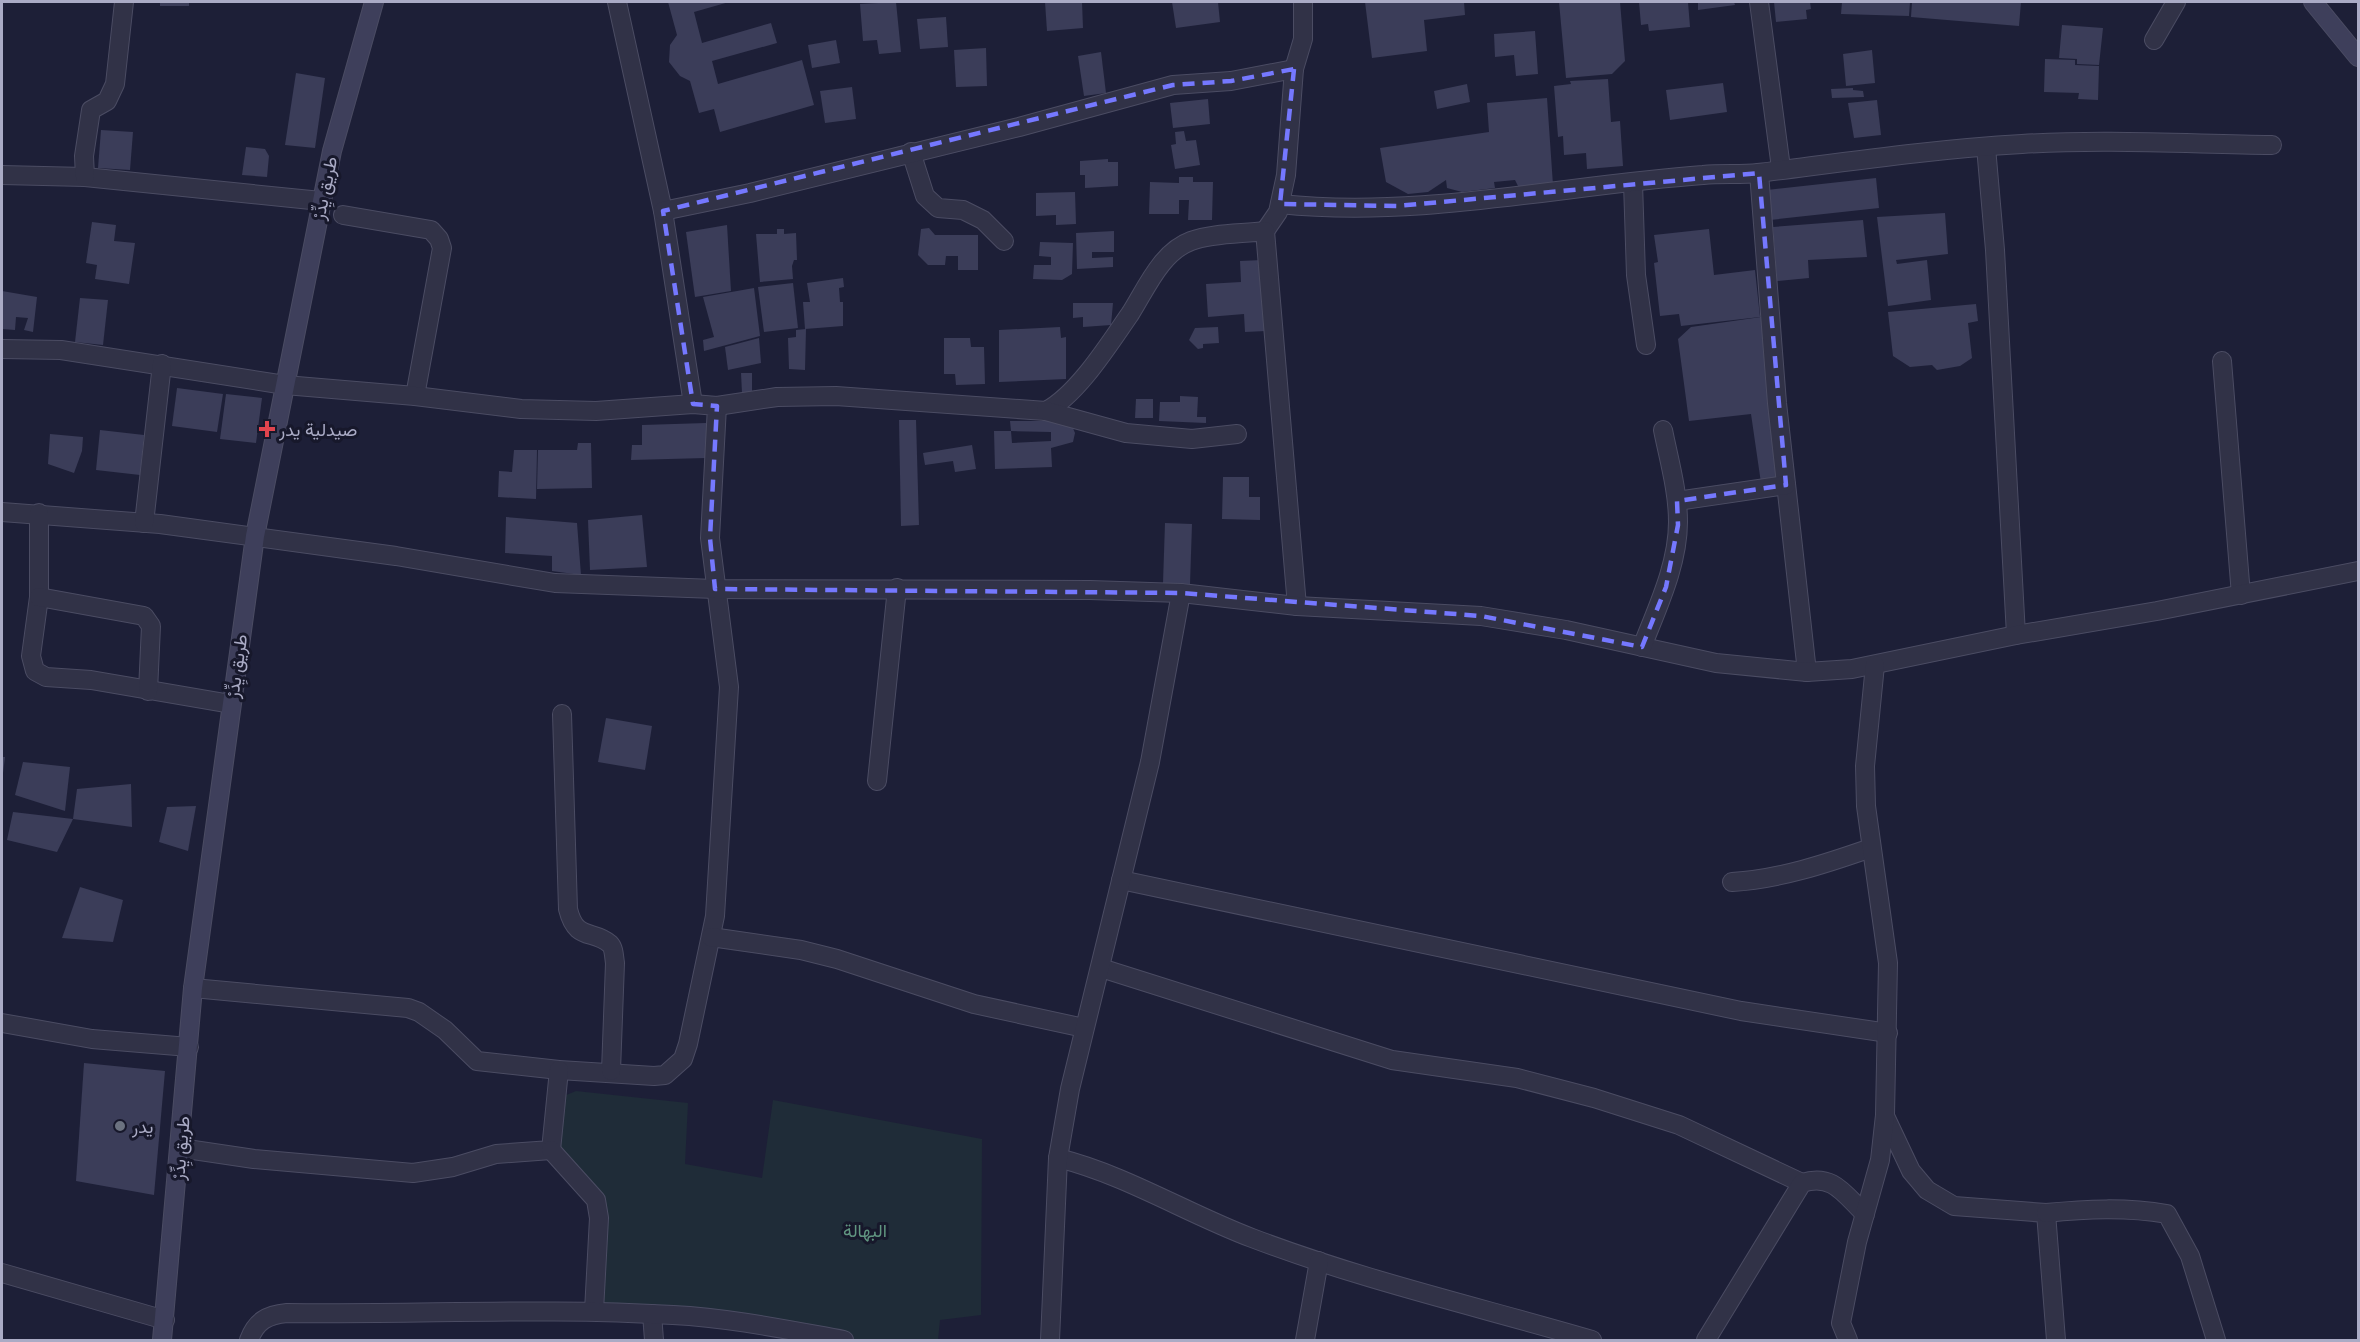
<svg xmlns="http://www.w3.org/2000/svg" width="2360" height="1342" viewBox="0 0 2360 1342" font-family="'Open Sans',Vazirmatn,sans-serif">
	<rect width="100%" height="100%" fill="#1d1f37"/>
	<!-- green -->
	<path fill="#1f2c38" d="M576 1091 688 1103 685 1164 762 1178 773 1100 982 1139 981 1315 940 1320 938 1340H859L759 1324 605 1306 599 1298 601 1215 559 1152 564 1096Z"/>
	<!-- building -->
	<g fill="#3b3d59">
		<rect x="160" y="2" width="29" height="4"/>
		<path d="M668 2H729L694 12 702 43 771 23 777 43 712 61 718 84 802 60 814 105 720 132 714 109 699 113 690 81 680 76 669 62 670 45 677 35Z"/>
		<path d="M896 2 901 52 879 54 877 40 863 41 860 4Z"/>
		<path d="M1045 2H1082L1083 28 1047 31Z"/>
		<path d="M1172 2H1218L1220 22 1176 28Z"/>
		<path d="M1365 2H1464L1465 15 1424 20 1427 51 1372 58Z"/>
		<path d="M1559 2H1620L1625 61 1612 74 1566 78Z"/>
		<path d="M1639 2H1688L1690 27 1649 31 1648 24 1641 25Z"/>
		<path d="M1698 2H1734L1735 5 1698 10Z"/>
		<path d="M1774 2H1810L1811 9 1806 10 1807 19 1776 22Z"/>
		<path d="M1842 2H1910L1909 16 1841 14Z"/>
		<path d="M1912 2H2021L2019 26 1911 17Z"/>
		<path d="M946 17 948 47 920 49 917 19Z"/>
		<path d="M2062 25 2103 28 2099 65 2077 64V59L2059 58Z"/>
		<path d="M1535 31 1538 74 1516 76 1514 55 1495 57 1494 34Z"/>
		<path d="M836 40 840 63 812 68 808 45Z"/>
		<path d="M986 48 987 86 956 87 954 50Z"/>
		<path d="M1872 50 1875 83 1846 86 1843 54Z"/>
		<path d="M1101 52 1106 93 1084 96 1078 56Z"/>
		<path d="M2045 59 2075 60V65L2099 66 2098 100 2078 99 2079 93 2044 92Z"/>
		<path d="M296 73 325 78 315 148 285 145Z"/>
		<path d="M1608 79 1611 122 1620 121 1623 166 1587 169 1586 153 1564 155 1563 136 1558 137 1554 86 1571 84 1570 81Z"/>
		<path d="M1723 83 1727 112 1670 120 1666 90Z"/>
		<path d="M1467 84 1470 102 1437 109 1434 91Z"/>
		<path d="M852 87 856 119 825 123 820 91Z"/>
		<path d="M1853 88V90L1863 91 1864 97 1832 98 1831 89Z"/>
		<path d="M1547 98 1553 185 1519 188 1515 180 1494 182 1495 188 1462 192 1447 188 1446 180 1428 192 1408 194 1386 182 1380 148 1489 132 1487 103Z"/>
		<path d="M1208 99 1210 124 1173 128 1170 103Z"/>
		<path d="M1877 100 1881 135 1854 138 1848 103Z"/>
		<path d="M101 130 133 132 130 170 98 168Z"/>
		<path d="M1184 131 1186 141 1196 140 1200 165 1175 169 1171 145 1176 144 1175 132Z"/>
		<path d="M246 147 265 149 269 156 267 177 242 175Z"/>
		<path d="M1108 159V162H1118V186L1085 188V175H1080V161Z"/>
		<path d="M1179 177H1193V182H1213L1212 220H1188L1189 200H1179V214H1149L1150 182 1179 183Z"/>
		<path d="M1876 178 1879 208 1770 220 1767 190Z"/>
		<path d="M1075 192 1076 224 1056 225V215L1036 216V193Z"/>
		<path d="M1945 213 1948 254 1896 260 1897 264 1927 260 1931 300 1888 306 1877 217Z"/>
		<path d="M1863 220 1867 257 1808 260 1809 278 1777 281 1773 227Z"/>
		<path d="M92 222 116 225 114 241 135 243 129 284 95 279 97 265 86 263Z"/>
		<path d="M727 225 731 291 695 297 686 232Z"/>
		<path d="M929 228 935 235H978V270H958V256H946L945 265H928L918 255 921 229Z"/>
		<path d="M777 229H784V234L796 233 797 260H794L792 266 793 279 760 282 756 234H777Z"/>
		<path d="M1709 229 1714 275 1755 270 1760 317 1681 326 1679 314 1660 316 1654 263 1658 262 1654 235Z"/>
		<path d="M1114 231V252H1092V258L1113 257V267L1077 269 1076 233Z"/>
		<path d="M1040 242 1073 243 1072 274 1062 280 1033 279 1034 265H1051V257L1039 256Z"/>
		<path d="M1262 260 1266 331 1245 332 1244 314 1208 317 1206 284 1241 282 1240 261Z"/>
		<path d="M843 278 844 287 839 288 840 302H843V326L805 329 803 302H810L807 283Z"/>
		<path d="M793 283 798 328 764 332 758 287Z"/>
		<path d="M754 288 760 336 704 351 703 340 714 337 703 297Z"/>
		<path d="M2 291 37 297 33 332 24 330 28 318 16 317 15 330 2 329Z"/>
		<path d="M80 298 108 300 103 345 75 342Z"/>
		<path d="M1073 303H1113L1111 325 1083 327V317L1073 318Z"/>
		<path d="M1976 304 1978 321 1968 323 1972 358 1960 366 1937 370 1932 365 1910 367 1893 356 1888 312Z"/>
		<path d="M1761 317 1773 410 1769 411 1778 480 1761 483 1751 414 1689 421 1678 339 1691 327Z"/>
		<path d="M1060 327 1061 338 1066 337V379L999 382V330Z"/>
		<path d="M1218 327 1219 343 1203 344V348L1198 349 1189 340 1195 328Z"/>
		<path d="M806 329 805 370 789 369 788 338 796 337V330Z"/>
		<path d="M759 338 761 363 728 370 725 347Z"/>
		<path d="M944 338H970L971 347H984L985 384 956 385 955 374H944Z"/>
		<path d="M741 373H752V393H742Z"/>
		<path d="M177 388 223 394 217 432 172 426Z"/>
		<path d="M226 394 262 398 256 443 220 439Z"/>
		<path d="M1180 396 1198 397 1197 417H1206V423L1159 421 1160 402H1180Z"/>
		<path d="M1136 399H1153V418H1135Z"/>
		<path d="M899 420H916L919 525 901 526Z"/>
		<path d="M1010 421H1070L1075 433 1073 442 1051 448 1052 467 995 469 994 431H1011L1012 443 1051 441V432L1011 431Z"/>
		<path d="M706 423V458L631 460 632 445H642V425Z"/>
		<path d="M100 430 144 435 140 475 96 470Z"/>
		<path d="M50 434 83 437 82 451 74 473 48 464Z"/>
		<path d="M578 443H591L592 488 537 489 538 450H577Z"/>
		<path d="M972 445 976 469 955 472 953 461 925 465 923 453Z"/>
		<path d="M514 450H537L536 499 498 497 499 471 512 472Z"/>
		<path d="M1223 477H1249V497H1260V520L1222 519Z"/>
		<path d="M642 515 647 567 590 570 588 520Z"/>
		<path d="M506 517 577 523 581 575 552 571V556L505 553Z"/>
		<path d="M1165 523 1192 524 1190 584 1163 583Z"/>
		<path d="M606 718 652 726 645 770 598 762Z"/>
		<path d="M2 757H5L3 773H2Z"/>
		<path d="M23 762 70 767 65 811 15 795Z"/>
		<path d="M131 784 132 827 73 819 57 852 7 840 13 812 73 819 77 789Z"/>
		<path d="M196 806 188 851 159 842 167 807Z"/>
		<path d="M80 887 123 900 113 942 62 938Z"/>
		<path d="M84 1063 165 1071 154 1195 76 1181Z"/>
	</g>
	<g fill="none" stroke-linecap="round" stroke-linejoin="round">
		<defs>
			<g id="street">
				<path d="M617 2 663 211 693 404"/>
				<path d="M1759 2 1781 168"/>
				<path d="M2154 40 2176 2"/>
				<path d="M1986 147 1995 250 2016 635"/>
				<path d="M911 152 925 196 938 208 963 210 983 220 1004 241"/>
				<path d="M1759 173 1777 403 1807 672"/>
				<path d="M2 175 85 177 321 201"/>
				<path d="M85 177 84 156 91 110 107 101 115 84 124 2"/>
				<path d="M1633 183 1636 275 1646 345"/>
				<path d="M1280 204C1421 219 1563 185 1703 175 1722 173 1740 175 1758 173 1846 162 1934 149 2022 144 2105 139 2189 144 2272 145"/>
				<path d="M663 211 750 193 1019 127 1173 85 1231 81 1294 69"/>
				<path d="M343 215 431 230 439 239 442 248 415 396"/>
				<path d="M1265 231 1278 212 1286 175 1294 69 1303 39V2"/>
				<path d="M2 349 61 350 285 385 415 396 521 409 596 411 693 404 717 406 710 538 729 687 715 916 688 1044 683 1059 665 1075 654 1076 559 1070 477 1061 445 1030 419 1012 408 1008 193 988"/>
				<path d="M2222 361 2241 595"/>
				<path d="M717 406 777 397 836 396 1046 411C1078 394 1109 344 1130 314 1146 289 1161 252 1191 241 1213 233 1242 234 1265 231L1297 606"/>
				<path d="M1046 411 1126 433 1192 439 1237 434"/>
				<path d="M1677 501 1786 485"/>
				<path d="M2 512 160 524 396 556 555 583 715 589 1090 590 1181 593 1297 606 1481 616 1566 630 1716 663 1807 672 1852 669 2016 635 2157 611 2358 571"/>
				<path d="M39 513V597L31 656 35 671 46 677 91 680 231 704"/>
				<path d="M144 523 162 364"/>
				<path d="M39 597 144 616 151 626 148 691"/>
				<path d="M1642 647C1657 608 1678 565 1678 522 1678 491 1669 460 1663 430"/>
				<path d="M562 714 568 909C576 942 593 929 610 944 614 948 614 957 615 963L611 1071"/>
				<path d="M877 781 897 588"/>
				<path d="M1121 880 1741 1011 1888 1033"/>
				<path d="M1732 882C1780 879 1825 864 1871 848"/>
				<path d="M711 937 801 950 837 959 974 1004 1084 1028"/>
				<path d="M1101 968 1392 1060 1517 1078 1594 1098 1679 1125 1802 1183"/>
				<path d="M2 1023 92 1039 189 1047"/>
				<path d="M1885 1116 1911 1171 1927 1190 1954 1206 2046 1213 2056 1340"/>
				<path d="M180 1148 254 1159 413 1173 453 1167 496 1154 551 1150 559 1070"/>
				<path d="M551 1150 596 1200 599 1218 594 1311"/>
				<path d="M1058 1158C1126 1175 1186 1213 1252 1238 1362 1280 1479 1307 1592 1340"/>
				<path d="M2046 1213C2086 1209 2126 1207 2167 1214L2190 1256 2216 1340"/>
				<path d="M2 1273 165 1320"/>
				<path d="M652 1314 654 1340"/>
				<path d="M249 1340C256 1321 267 1315 287 1313 416 1315 545 1307 673 1315 731 1318 788 1330 844 1340"/>
				<path d="M1050 1340 1058 1158 1070 1089 1150 762 1181 593"/>
				<path d="M1305 1340 1319 1261"/>
				<path d="M1706 1340 1802 1183C1833 1173 1844 1194 1865 1214"/>
				<path d="M1848 1340 1841 1323 1857 1242 1880 1160 1885 1115 1888 963 1866 806 1865 766 1875 665"/>
			</g>
			<g id="secondary">
				<path d="M2313 2 2358 57"/>
				<path d="M162 1340 193 988 255 536 332 151 374 2"/>
			</g>
		</defs>
		<!-- street casing -->
		<use href="#street" stroke="#4b4c63" stroke-width="20"/>
		<!-- secondary casing -->
		<use href="#secondary" stroke="#4b4c63" stroke-width="20"/>
		<!-- street -->
		<use href="#street" stroke="#313247" stroke-width="18"/>
		<!-- secondary -->
		<use href="#secondary" stroke="#3e3f5b" stroke-width="18"/>
	</g>
	<!-- marked area -->
	<path fill="none" stroke="#7578ff" stroke-width="4.5" stroke-dasharray="12 8" stroke-linejoin="round" d="M1294 69 1280 204 1397 206 1759 173 1786 485 1677 501 1678 525 1666 587 1642 647 1481 616 1181 593 715 589 710 538 717 406 693 404 663 211 1173 85 1231 81Z"/>
	<!-- markers -->
	<path fill="#e0444e" stroke="#17182b" stroke-width="2" d="M264 420h6v6h6v6h-6v6h-6v-6h-6v-6h6z"/>
	<circle fill="#6b7280" stroke="#17182b" stroke-width="2" cx="120" cy="1126" r="6"/>
	<g text-anchor="middle" dominant-baseline="central" stroke-width="6" stroke-linejoin="round" paint-order="stroke">
		<!-- street labels -->
		<g font-size="18" fill="#aaabc5" stroke="#17182b">
			<text transform="translate(324 188) rotate(-78)">طريق يِدِّرْ</text>
			<text transform="translate(236 666) rotate(-82)">طريق يِدِّرْ</text>
			<text transform="translate(180 1148) rotate(-85)">طريق يِدِّرْ</text>
		</g>
		<!-- poi labels -->
		<g font-size="18" fill="#aaabc5" stroke="#17182b" text-anchor="start">
			<text x="279" y="429">صيدلية يدر</text>
			<text x="132" y="1126">يدر</text>
		</g>
		<!-- park labels -->
		<g font-size="18" fill="#619681" stroke="#17182b">
			<text x="865" y="1230">البهالة</text>
		</g>
	</g>
	<!-- border -->
	<rect width="2360" height="1342" fill="none" stroke="#aaabc5" stroke-width="6"/>
</svg>
